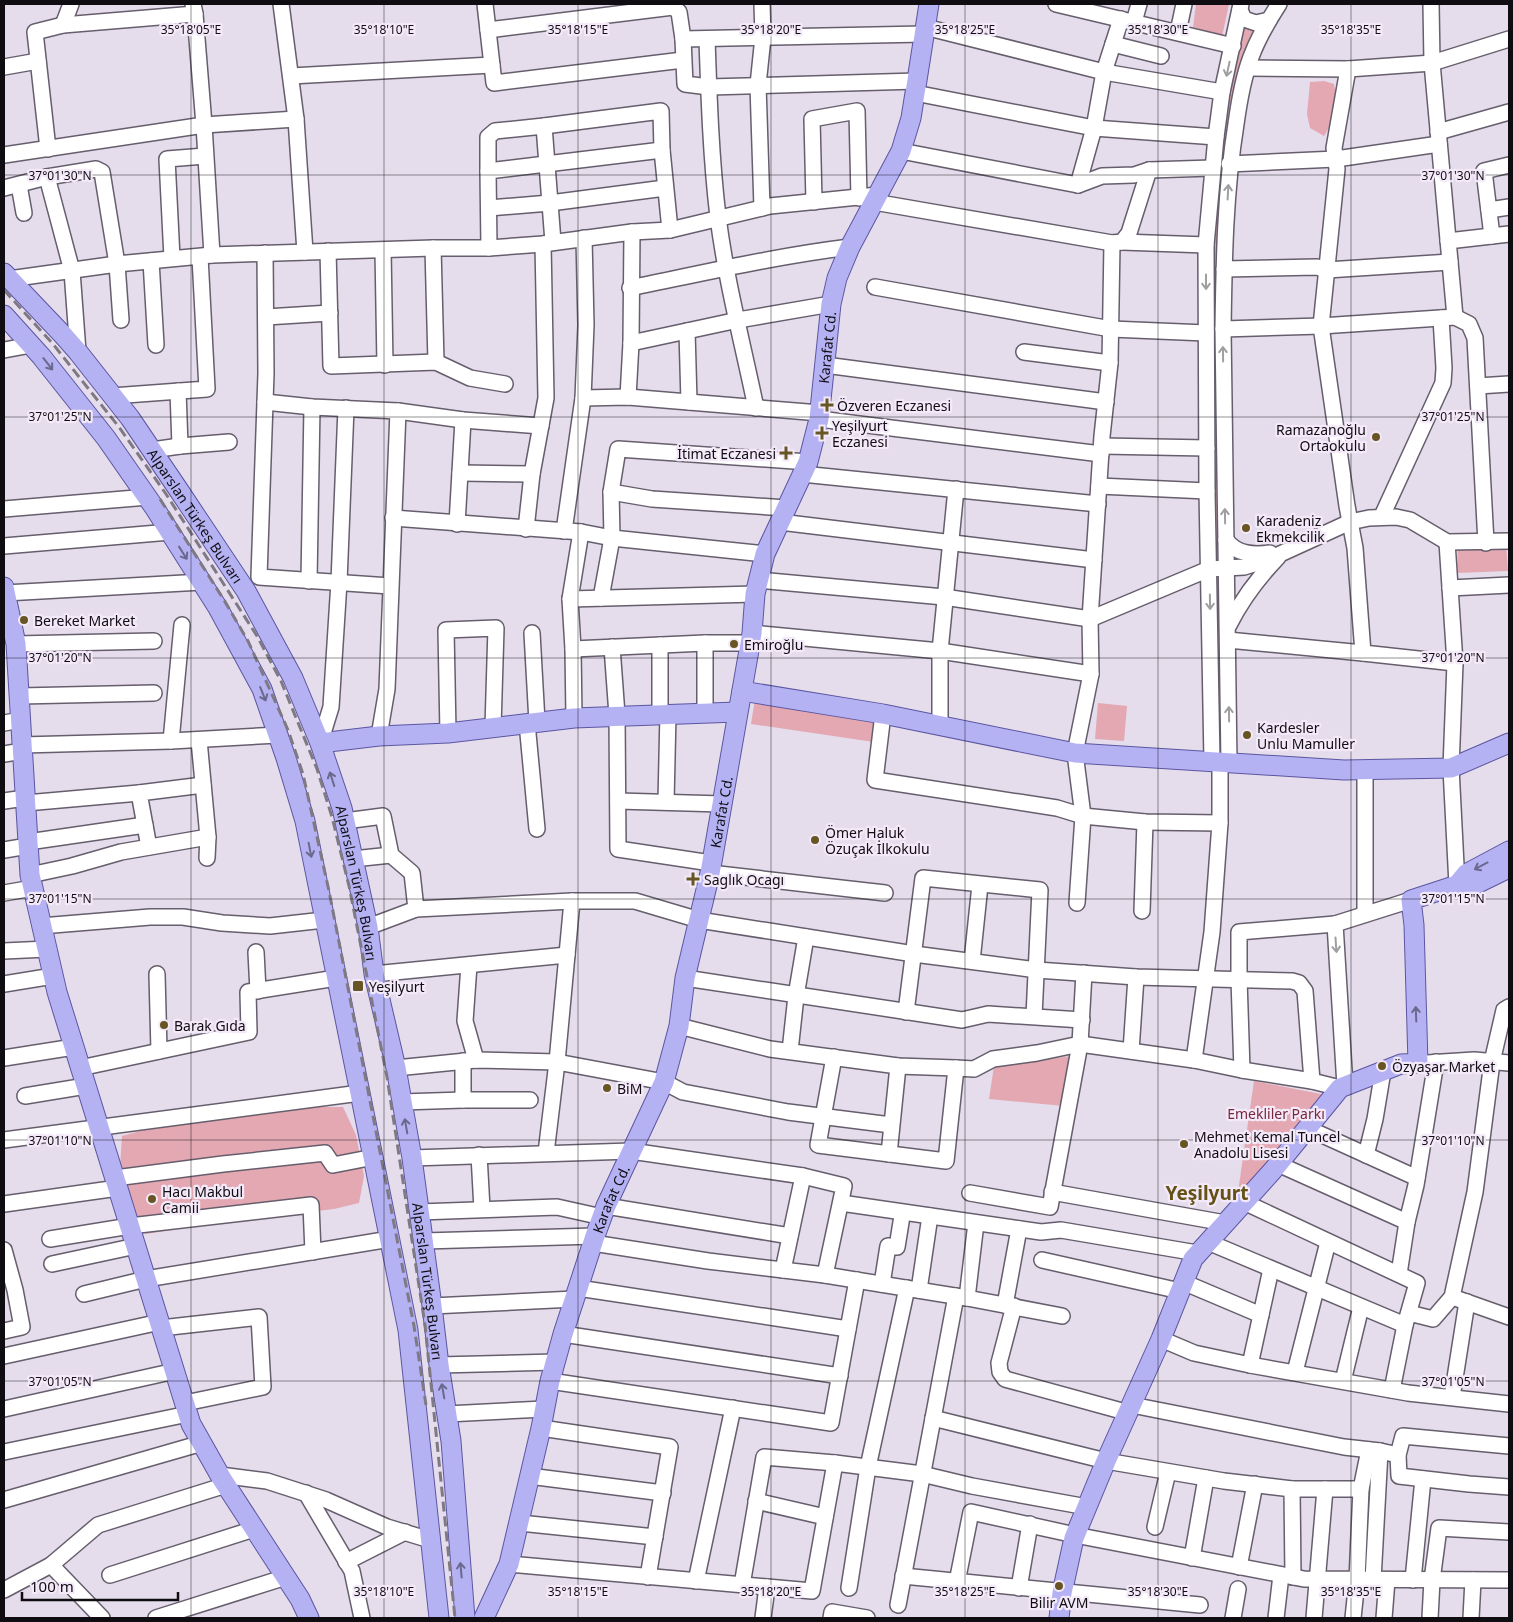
<svg xmlns="http://www.w3.org/2000/svg" width="1513" height="1622" viewBox="0 0 1513 1622" font-family="'Noto Sans',sans-serif">
	<rect width="100%" height="100%" fill="#e5dcec"/>
	<!-- green -->
	<g fill="#e3a8b2">
		<path d="M1196 4H1229L1222 37 1193 27Z"/>
		<path d="M1244 27 1259 31 1243 57 1234 92 1226 140 1220 200V561H1213L1214 199 1229 91Z"/>
		<path d="M1324 81 1334 84C1338 101 1334 122 1324 136L1310 128 1307 114 1310 82Z"/>
		<path d="M1458 544H1506L1508 571 1457 573Z"/>
		<path d="M1215 575H1220L1225 754H1218Z"/>
		<path d="M755 699 876 719 874 742 751 724Z"/>
		<path d="M1098 703 1127 706 1124 741 1095 739Z"/>
		<path d="M1071 1056 1064 1106 989 1099 994 1066Z"/>
		<path d="M1254 1081 1326 1095 1249 1189 1238 1192Z"/>
		<path d="M304 1107H343L356 1135 364 1176 359 1203 334 1209 216 1223 146 1234 133 1211 120 1167 122 1136 165 1124Z"/>
	</g>
	<g fill="none" stroke-linecap="round" stroke-linejoin="round">
		<defs>
			<g id="minor">
				<path d="M281 4 296 119 305 252"/>
				<path d="M485 4 494 83 683 60"/>
				<path d="M1056 4 1233 46"/>
				<path d="M1431 4 1432 63 1455 317"/>
				<path d="M1240 10 1244 19 1256 23 1269 20"/>
				<path d="M195 14 204 125 296 119"/>
				<path d="M1134 22 1139 4"/>
				<path d="M63 25 71 4"/>
				<path d="M925 27 1104 72 1222 92"/>
				<path d="M488 30 673 7 679 12 683 39 685 84 709 87 917 81"/>
				<path d="M1178 32 1184 4"/>
				<path d="M683 39 924 34"/>
				<path d="M707 39C709 99 711 158 718 217 726 281 743 345 756 408"/>
				<path d="M1113 44 1161 56"/>
				<path d="M4 67 38 61"/>
				<path d="M1248 68 1348 69 1432 63 1509 39"/>
				<path d="M1348 69 1334 148 1337 169 1321 326 1347 506 1355 548 1363 653 1455 663"/>
				<path d="M291 76 492 65"/>
				<path d="M915 93 1094 128 1216 137"/>
				<path d="M544 126 553 242"/>
				<path d="M1438 132 1509 112"/>
				<path d="M48 149 35 32 63 25 195 14 193 4"/>
				<path d="M901 151 1078 185 1102 176 1134 175 1149 170 1212 168"/>
				<path d="M4 155 204 125 212 255"/>
				<path d="M1229 164 1336 159 1439 144"/>
				<path d="M488 171V137L495 131 544 126 661 111 662 150"/>
				<path d="M47 177 72 271 78 352"/>
				<path d="M19 185 24 213"/>
				<path d="M1078 185 1094 128 1104 72 1121 19"/>
				<path d="M4 188 47 177 96 169 102 172 117 264 121 320"/>
				<path d="M814 202 812 119 857 111 859 198"/>
				<path d="M874 202 1112 243 1122 242 1129 233 1149 170"/>
				<path d="M489 208 550 203 665 188"/>
				<path d="M762 208 758 85 763 37 762 4"/>
				<path d="M1489 210 1509 207"/>
				<path d="M1492 236 1484 171 1509 165"/>
				<path d="M1448 241 1509 234"/>
				<path d="M1122 242 1206 245"/>
				<path d="M433 248 436 362"/>
				<path d="M489 248 488 171 662 150 670 230"/>
				<path d="M383 250 385 365"/>
				<path d="M328 251 331 366 436 362 470 378 505 384"/>
				<path d="M265 253 266 373 259 577 390 586"/>
				<path d="M172 258 167 159 205 156"/>
				<path d="M151 261 156 345"/>
				<path d="M1224 269 1317 267 1327 270 1450 262"/>
				<path d="M9 279 117 264 212 255 433 248H489L543 244 632 232 670 230 770 206 878 195"/>
				<path d="M875 287 1111 329 1206 333"/>
				<path d="M630 288C703 273 776 256 850 247"/>
				<path d="M266 317 330 313"/>
				<path d="M1223 329 1321 326 1455 317 1469 324 1475 338 1486 543"/>
				<path d="M687 331 689 402"/>
				<path d="M631 343 738 320 831 304"/>
				<path d="M4 350 31 345"/>
				<path d="M1024 352 1110 363"/>
				<path d="M825 365 1106 402"/>
				<path d="M1478 386 1509 384"/>
				<path d="M112 396 207 389 200 257"/>
				<path d="M628 397 631 343 632 232"/>
				<path d="M583 398 628 397 820 413"/>
				<path d="M265 402 312 407 398 411 463 420 541 426"/>
				<path d="M819 419 1101 454"/>
				<path d="M180 446 229 442"/>
				<path d="M1102 446 1207 448"/>
				<path d="M152 450 180 446 178 391"/>
				<path d="M460 473 532 474"/>
				<path d="M802 474 1098 504"/>
				<path d="M1099 486 1207 491"/>
				<path d="M611 492 652 499 786 508"/>
				<path d="M4 509 148 497"/>
				<path d="M1382 516 1443 383 1444 368 1441 318"/>
				<path d="M393 518 581 532 612 538 765 554"/>
				<path d="M780 522 1094 560"/>
				<path d="M457 524 463 420"/>
				<path d="M526 529 532 474 546 398 543 244"/>
				<path d="M564 531 583 398 586 325 584 238"/>
				<path d="M1226 540C1237 555 1254 555 1270 553"/>
				<path d="M1447 542 1455 663 1451 768 1457 885"/>
				<path d="M4 546 170 532"/>
				<path d="M758 580 944 597 1090 619 1209 569 1244 567 1267 560 1350 522 1369 518 1396 517 1410 520 1447 542 1509 541"/>
				<path d="M309 581 312 407"/>
				<path d="M1450 588 1509 585"/>
				<path d="M5 593 202 582"/>
				<path d="M601 598 612 538 611 492 618 449 808 462"/>
				<path d="M570 599 755 594"/>
				<path d="M1229 625C1242 599 1258 578 1278 557"/>
				<path d="M532 633 537 722"/>
				<path d="M752 633 940 651 1091 674"/>
				<path d="M1228 640 1363 653"/>
				<path d="M705 643V712"/>
				<path d="M16 644 154 641"/>
				<path d="M660 645V714"/>
				<path d="M612 647 617 715 618 849 711 863"/>
				<path d="M573 649 705 643H750"/>
				<path d="M20 696 154 693"/>
				<path d="M883 714 875 780 1057 808 1083 816 1145 822 1220 823"/>
				<path d="M574 718 573 649 570 599 581 532"/>
				<path d="M4 723 21 720"/>
				<path d="M527 723 537 829"/>
				<path d="M940 725V651L956 489"/>
				<path d="M448 733 446 630 496 628 493 727"/>
				<path d="M379 736 387 689 398 411"/>
				<path d="M199 740 208 837 207 858"/>
				<path d="M171 741 182 625"/>
				<path d="M320 743 331 707 339 582 346 408"/>
				<path d="M22 745 171 741 278 735"/>
				<path d="M4 754 23 751"/>
				<path d="M1212 761 1207 491 1206 245 1216 137 1222 92 1241 4"/>
				<path d="M1229 763 1223 329C1224 261 1225 192 1236 124 1239 102 1243 78 1251 57 1258 38 1268 21 1279 4"/>
				<path d="M1365 770V914"/>
				<path d="M4 801 25 798"/>
				<path d="M618 801 722 804"/>
				<path d="M666 802 668 713"/>
				<path d="M26 803 139 793"/>
				<path d="M345 821 383 816 391 855 412 873 416 909"/>
				<path d="M28 842 145 825"/>
				<path d="M149 847 139 793 203 785"/>
				<path d="M4 850 28 846"/>
				<path d="M353 859 391 855"/>
				<path d="M710 873 885 893"/>
				<path d="M30 875 72 866 121 852 208 837"/>
				<path d="M4 893 33 888"/>
				<path d="M1077 903 1083 816 1075 753 1091 674 1090 619 1102 436 1110 363 1112 243"/>
				<path d="M1142 911 1145 822"/>
				<path d="M41 926 150 917H183L222 923 270 926 324 920"/>
				<path d="M368 927 416 909 572 901H635L699 920 914 954 1037 970 1136 977 1292 981 1299 983 1305 991 1312 1081"/>
				<path d="M4 951 47 949"/>
				<path d="M256 952 258 991"/>
				<path d="M972 961 980 885"/>
				<path d="M469 965 465 1021 476 1060"/>
				<path d="M157 974 159 1051"/>
				<path d="M374 974 567 955"/>
				<path d="M685 978 962 1020 988 1014 1082 1020"/>
				<path d="M4 984 53 976"/>
				<path d="M906 1012 923 878 1040 890 1034 1016"/>
				<path d="M679 1026 770 1049 898 1066 956 1068 974 1069 993 1059 1037 1053 1080 1044 1194 1060 1242 1070 1312 1081 1340 1088"/>
				<path d="M790 1051 796 996 806 937"/>
				<path d="M1131 1051 1136 977"/>
				<path d="M834 1057 818 1145 946 1161 956 1068"/>
				<path d="M4 1058 74 1047"/>
				<path d="M1194 1060 1212 932 1220 823V762"/>
				<path d="M463 1061V1100"/>
				<path d="M1427 1063 1474 1060 1509 1063"/>
				<path d="M80 1068 249 1032 248 992 336 978"/>
				<path d="M396 1068 476 1060 557 1062 664 1082 683 1092 788 1112 891 1125"/>
				<path d="M1242 1070 1239 979V932L1335 924"/>
				<path d="M1345 1086 1335 924 1411 900"/>
				<path d="M25 1096 86 1086"/>
				<path d="M402 1102 463 1100H530"/>
				<path d="M1307 1128 1417 1178"/>
				<path d="M4 1140 360 1093"/>
				<path d="M546 1153 557 1062 572 901"/>
				<path d="M889 1154 898 1066"/>
				<path d="M479 1155 482 1209"/>
				<path d="M1366 1155 1375 1119 1383 1071"/>
				<path d="M412 1158 631 1151 803 1176 844 1186 825 1275"/>
				<path d="M1278 1164 1407 1222"/>
				<path d="M115 1178 223 1164 325 1153 333 1165 374 1157"/>
				<path d="M1052 1192 1225 1223"/>
				<path d="M970 1193 1050 1207 1080 1044 1084 973"/>
				<path d="M1244 1202 1417 1283 1405 1325 1392 1390"/>
				<path d="M841 1203 1041 1232 1061 1230 1197 1253"/>
				<path d="M4 1204 118 1188"/>
				<path d="M606 1206 790 1236"/>
				<path d="M419 1212 557 1207 602 1217"/>
				<path d="M50 1239 130 1226 311 1205 313 1252"/>
				<path d="M424 1241 595 1236"/>
				<path d="M1208 1242 1405 1325"/>
				<path d="M593 1243 708 1261 825 1275 967 1298 1062 1316"/>
				<path d="M4 1250 15 1290 22 1327 4 1331"/>
				<path d="M1042 1260 1180 1291"/>
				<path d="M52 1264 136 1246"/>
				<path d="M783 1270 803 1176"/>
				<path d="M1399 1274 1407 1222 1416 1185 1436 1062"/>
				<path d="M1183 1282 1261 1315"/>
				<path d="M882 1284 888 1246 897 1247 902 1216"/>
				<path d="M578 1288 848 1329"/>
				<path d="M919 1290 930 1216"/>
				<path d="M84 1294 146 1279 390 1239"/>
				<path d="M967 1298 976 1223"/>
				<path d="M1458 1299 1509 1317"/>
				<path d="M1005 1305 1019 1229"/>
				<path d="M432 1306 574 1299"/>
				<path d="M1014 1306 999 1363 1000 1372 1005 1379 1129 1413"/>
				<path d="M1409 1313 1433 1319 1452 1297 1475 1192 1492 1062 1504 1010 1509 1007"/>
				<path d="M161 1328 259 1317 263 1387 185 1403"/>
				<path d="M563 1334 840 1376"/>
				<path d="M1161 1339 1194 1353 1250 1365 1408 1393 1509 1404"/>
				<path d="M4 1356 160 1322"/>
				<path d="M439 1365 555 1362"/>
				<path d="M1250 1365 1271 1269"/>
				<path d="M1295 1372 1328 1242"/>
				<path d="M550 1381 831 1423 857 1280"/>
				<path d="M1343 1381 1361 1307"/>
				<path d="M1452 1397 1467 1302"/>
				<path d="M1132 1405 1344 1447 1380 1451 1398 1455"/>
				<path d="M4 1409 175 1371"/>
				<path d="M447 1414 544 1409"/>
				<path d="M933 1418 1106 1461 1224 1481 1292 1489 1293 1577"/>
				<path d="M541 1428 670 1447 648 1577"/>
				<path d="M1509 1446 1403 1436 1398 1455 1399 1476 1469 1484 1509 1487"/>
				<path d="M4 1452 188 1414"/>
				<path d="M220 1475 267 1481 326 1500 387 1527 430 1540"/>
				<path d="M529 1476 663 1493"/>
				<path d="M1292 1489H1361L1369 1450"/>
				<path d="M306 1493 352 1571 362 1618"/>
				<path d="M4 1500 202 1443"/>
				<path d="M756 1501 825 1517"/>
				<path d="M520 1523 655 1537"/>
				<path d="M1155 1527 1168 1472"/>
				<path d="M1192 1558 1206 1478"/>
				<path d="M346 1562 405 1532"/>
				<path d="M509 1564 812 1591 835 1463"/>
				<path d="M51 1565 98 1525 226 1485"/>
				<path d="M1239 1567 1255 1484"/>
				<path d="M110 1575 254 1529"/>
				<path d="M903 1576 1200 1605"/>
				<path d="M1373 1580 1380 1451"/>
				<path d="M1413 1580 1423 1479"/>
				<path d="M696 1581 733 1408"/>
				<path d="M957 1582 971 1512 1075 1535 1304 1579 1509 1580"/>
				<path d="M742 1585 764 1457 835 1463 922 1474 972 1486 1087 1507"/>
				<path d="M849 1588 868 1467 907 1288"/>
				<path d="M1019 1588 1030 1524"/>
				<path d="M4 1590 51 1565 102 1618"/>
				<path d="M898 1605 956 1296"/>
				<path d="M156 1618 286 1577"/>
				<path d="M763 1618 767 1587"/>
				<path d="M831 1618 832 1612 867 1618"/>
				<path d="M1233 1618 1238 1589"/>
				<path d="M1276 1618 1281 1575"/>
				<path d="M1314 1618 1325 1489"/>
				<path d="M1353 1618 1357 1580 1361 1489"/>
				<path d="M1384 1618 1387 1580"/>
				<path d="M1430 1618 1432 1580 1439 1528 1509 1532"/>
				<path d="M1471 1618 1473 1580"/>
			</g>
			<g id="major">
				<path id="s1" d="M4 273 63 335 78 352 130 418 178 489 246 591 293 678 320 743 342 808 368 927 374 974 396 1068 412 1158 432 1306 439 1365 451 1441 465 1618"/>
				<path d="M4 315 41 356 106 438 154 507 218 608 262 689 286 758 305 821 408 1330 439 1618"/>
				<path d="M4 587 16 644 30 875 57 992 191 1424 222 1479 300 1599 309 1618"/>
				<path d="M742 691 883 714 1075 753 1344 770 1451 768 1509 743"/>
				<path d="M320 743 379 736 448 733 574 718 737 712"/>
				<path d="M1457 885 1466 874 1509 851"/>
				<path id="s2" d="M484 1618 509 1564 541 1428 550 1381 563 1334 595 1236 606 1206 664 1082 679 1026 685 978 710 873 752 633 755 594 765 554 808 462 819 419 831 304 837 278 850 247 901 151 911 118 915 93 929 4"/>
				<path d="M1059 1618 1062 1593 1074 1538 1106 1461 1161 1339 1193 1259 1274 1169 1340 1088 1401 1064 1418 1063 1414 925 1411 900 1457 885 1472 886 1509 868"/>
			</g>
		</defs>
		<!-- minor casing -->
		<use href="#minor" stroke="#665e6c" stroke-width="18"/>
		<!-- major casing -->
		<use href="#major" stroke="#5b56a0" stroke-width="21"/>
		<!-- minor -->
		<use href="#minor" stroke="#fff" stroke-width="15"/>
		<!-- major -->
		<use href="#major" stroke="#b5b2f4" stroke-width="19"/>
		<!-- rail -->
		<g stroke="#7f7984" stroke-width="3" stroke-dasharray="10 5" stroke-linecap="butt">
			<path d="M4 290 53 344 87 387 119 427 166 494 257 636 281 681 317 769 332 817 349 886 387 1077 425 1325 455 1618"/>
			<path d="M160 499 224 600 248 641 288 730 303 774 329 891 414 1326 426 1405"/>
		</g>
	</g>
	<!-- one-way arrows -->
	<defs><path id="oneway-shaft" d="M-6 0H5M1.5-3L5.5 0L1.5 3" fill="none" stroke-width="1.6" stroke-linecap="round" stroke-linejoin="round" transform="scale(1.25)"/></defs>
	<g stroke="#9f9ea0">
		<use href="#oneway-shaft" transform="translate(1228 69) rotate(102)"/>
		<use href="#oneway-shaft" transform="translate(1228 192) rotate(-87)"/>
		<use href="#oneway-shaft" transform="translate(1206 282) rotate(90)"/>
		<use href="#oneway-shaft" transform="translate(1223 354) rotate(-91)"/>
		<use href="#oneway-shaft" transform="translate(1225 516) rotate(-91)"/>
		<use href="#oneway-shaft" transform="translate(1210 602) rotate(89)"/>
		<use href="#oneway-shaft" transform="translate(1229 714) rotate(-91)"/>
		<use href="#oneway-shaft" transform="translate(1336 945) rotate(86)"/>
	</g>
	<g stroke="#6b688e">
		<use href="#oneway-shaft" transform="translate(48 364) rotate(52)"/>
		<use href="#oneway-shaft" transform="translate(183 553) rotate(58)"/>
		<use href="#oneway-shaft" transform="translate(263 694) rotate(68)"/>
		<use href="#oneway-shaft" transform="translate(332 779) rotate(-108)"/>
		<use href="#oneway-shaft" transform="translate(310 850) rotate(79)"/>
		<use href="#oneway-shaft" transform="translate(1481 866) rotate(152)"/>
		<use href="#oneway-shaft" transform="translate(1416 1014) rotate(-92)"/>
		<use href="#oneway-shaft" transform="translate(406 1126) rotate(-100)"/>
		<use href="#oneway-shaft" transform="translate(443 1391) rotate(-100)"/>
		<use href="#oneway-shaft" transform="translate(461 1570) rotate(-95)"/>
	</g>
	<!-- ticks -->
	<path fill="none" stroke="#100d12" stroke-width="1" stroke-opacity="0.45" d="M191 4V1618M384 4V1618M578 4V1618M771 4V1618M965 4V1618M1158 4V1618M1351 4V1618M4 175H1509M4 417H1509M4 658H1509M4 899H1509M4 1140H1509M4 1381H1509"/>
	<!-- markers -->
	<g fill="#675624" stroke="#f3e9f9" stroke-width="2">
		<path d="M824.5 397.5h5v5h5v5h-5v5h-5v-5h-5v-5h5z"/>
		<path d="M819.5 425.5h5v5h5v5h-5v5h-5v-5h-5v-5h5z"/>
		<circle cx="1376" cy="437" r="5"/>
		<path d="M783.5 445.5h5v5h5v5h-5v5h-5v-5h-5v-5h5z"/>
		<circle cx="1246" cy="528" r="5"/>
		<circle cx="24" cy="620" r="5"/>
		<circle cx="734" cy="644" r="5"/>
		<circle cx="1247" cy="735" r="5"/>
		<circle cx="815" cy="840" r="5"/>
		<path d="M690.5 871.5h5v5h5v5h-5v5h-5v-5h-5v-5h5z"/>
		<rect x="352" y="980" width="12" height="12" rx="2.5"/>
		<circle cx="164" cy="1025" r="5"/>
		<circle cx="1382" cy="1066" r="5"/>
		<circle cx="607" cy="1088" r="5"/>
		<circle cx="1184" cy="1144" r="5"/>
		<circle cx="152" cy="1199" r="5"/>
		<circle cx="1059" cy="1586" r="5"/>
	</g>
	<g text-anchor="middle" dominant-baseline="central" stroke-width="4.5" stroke-linejoin="round" paint-order="stroke">
		<!-- street labels -->
		<g font-size="14" fill="#100d12" stroke="#f3e9f9">
			<text stroke="none"><textPath href="#s2" startOffset="1324">Karafat Cd.</textPath></text>
			<text stroke="none"><textPath href="#s1" startOffset="310">Alparslan Türkeş Bulvarı</textPath></text>
			<text stroke="none"><textPath href="#s2" startOffset="844">Karafat Cd.</textPath></text>
			<text stroke="none"><textPath href="#s1" startOffset="715">Alparslan Türkeş Bulvarı</textPath></text>
			<text stroke="none"><textPath href="#s2" startOffset="439">Karafat Cd.</textPath></text>
			<text stroke="none"><textPath href="#s1" startOffset="1120">Alparslan Türkeş Bulvarı</textPath></text>
		</g>
		<!-- poi labels -->
		<g font-size="14" fill="#100d12" stroke="#f3e9f9" text-anchor="start">
			<text x="837" y="405">Özveren Eczanesi</text>
			<text x="832" y="425">Yeşilyurt<tspan x="832" dy="16">Eczanesi</tspan></text>
			<text x="1366" y="429" text-anchor="end">Ramazanoğlu<tspan x="1366" dy="16">Ortaokulu</tspan></text>
			<text x="776" y="453" text-anchor="end">İtimat Eczanesi</text>
			<text x="1256" y="520">Karadeniz<tspan x="1256" dy="16">Ekmekcilik</tspan></text>
			<text x="34" y="620">Bereket Market</text>
			<text x="744" y="644">Emiroğlu</text>
			<text x="1257" y="727">Kardesler<tspan x="1257" dy="16">Unlu Mamuller</tspan></text>
			<text x="825" y="832">Ömer Haluk<tspan x="825" dy="16">Özuçak İlkokulu</tspan></text>
			<text x="704" y="879">Saglık Ocagı</text>
			<text x="369" y="986">Yeşilyurt</text>
			<text x="174" y="1025">Barak Gıda</text>
			<text x="1392" y="1066">Özyaşar Market</text>
			<text x="617" y="1088">BiM</text>
			<text x="1194" y="1136">Mehmet Kemal Tuncel<tspan x="1194" dy="16">Anadolu Lisesi</tspan></text>
			<text x="162" y="1191">Hacı Makbul<tspan x="162" dy="16">Camii</tspan></text>
			<text x="1059" y="1602" text-anchor="middle">Bilir AVM</text>
		</g>
		<!-- park labels -->
		<g font-size="14" fill="#78263c" stroke="#f3e9f9">
			<text x="1276" y="1113">Emekliler Parkı</text>
		</g>
		<!-- district labels -->
		<g font-size="19" font-weight="bold" fill="#635115" stroke="#f3e9f9">
			<text x="1207" y="1193">Yeşilyurt</text>
		</g>
	</g>
	<g font-size="12" text-anchor="middle" fill="#100d12" stroke="#f3e9f9" stroke-width="4.5" stroke-linejoin="round" paint-order="stroke">
		<text x="191" y="34">35°18'05"E</text>
		<text x="384" y="34">35°18'10"E</text>
		<text x="578" y="34">35°18'15"E</text>
		<text x="771" y="34">35°18'20"E</text>
		<text x="965" y="34">35°18'25"E</text>
		<text x="1158" y="34">35°18'30"E</text>
		<text x="1351" y="34">35°18'35"E</text>
		<text x="60" y="180">37°01'30"N</text>
		<text x="1453" y="180">37°01'30"N</text>
		<text x="60" y="421">37°01'25"N</text>
		<text x="1453" y="421">37°01'25"N</text>
		<text x="60" y="662">37°01'20"N</text>
		<text x="1453" y="662">37°01'20"N</text>
		<text x="60" y="903">37°01'15"N</text>
		<text x="1453" y="903">37°01'15"N</text>
		<text x="60" y="1145">37°01'10"N</text>
		<text x="1453" y="1145">37°01'10"N</text>
		<text x="60" y="1386">37°01'05"N</text>
		<text x="1453" y="1386">37°01'05"N</text>
		<text x="384" y="1596">35°18'10"E</text>
		<text x="578" y="1596">35°18'15"E</text>
		<text x="771" y="1596">35°18'20"E</text>
		<text x="965" y="1596">35°18'25"E</text>
		<text x="1158" y="1596">35°18'30"E</text>
		<text x="1351" y="1596">35°18'35"E</text>
	</g>
	<!-- border -->
	<rect width="1513" height="1622" fill="none" stroke="#100d12" stroke-width="10"/>
	<!-- scale -->
	<path d="M22 1592v8h156v-8" fill="none" stroke="#100d12" stroke-width="2.5"/>
	<text x="30" y="1592" font-size="15" fill="#100d12" stroke="#f3e9f9" stroke-width="4" paint-order="stroke">100 m</text>
</svg>
